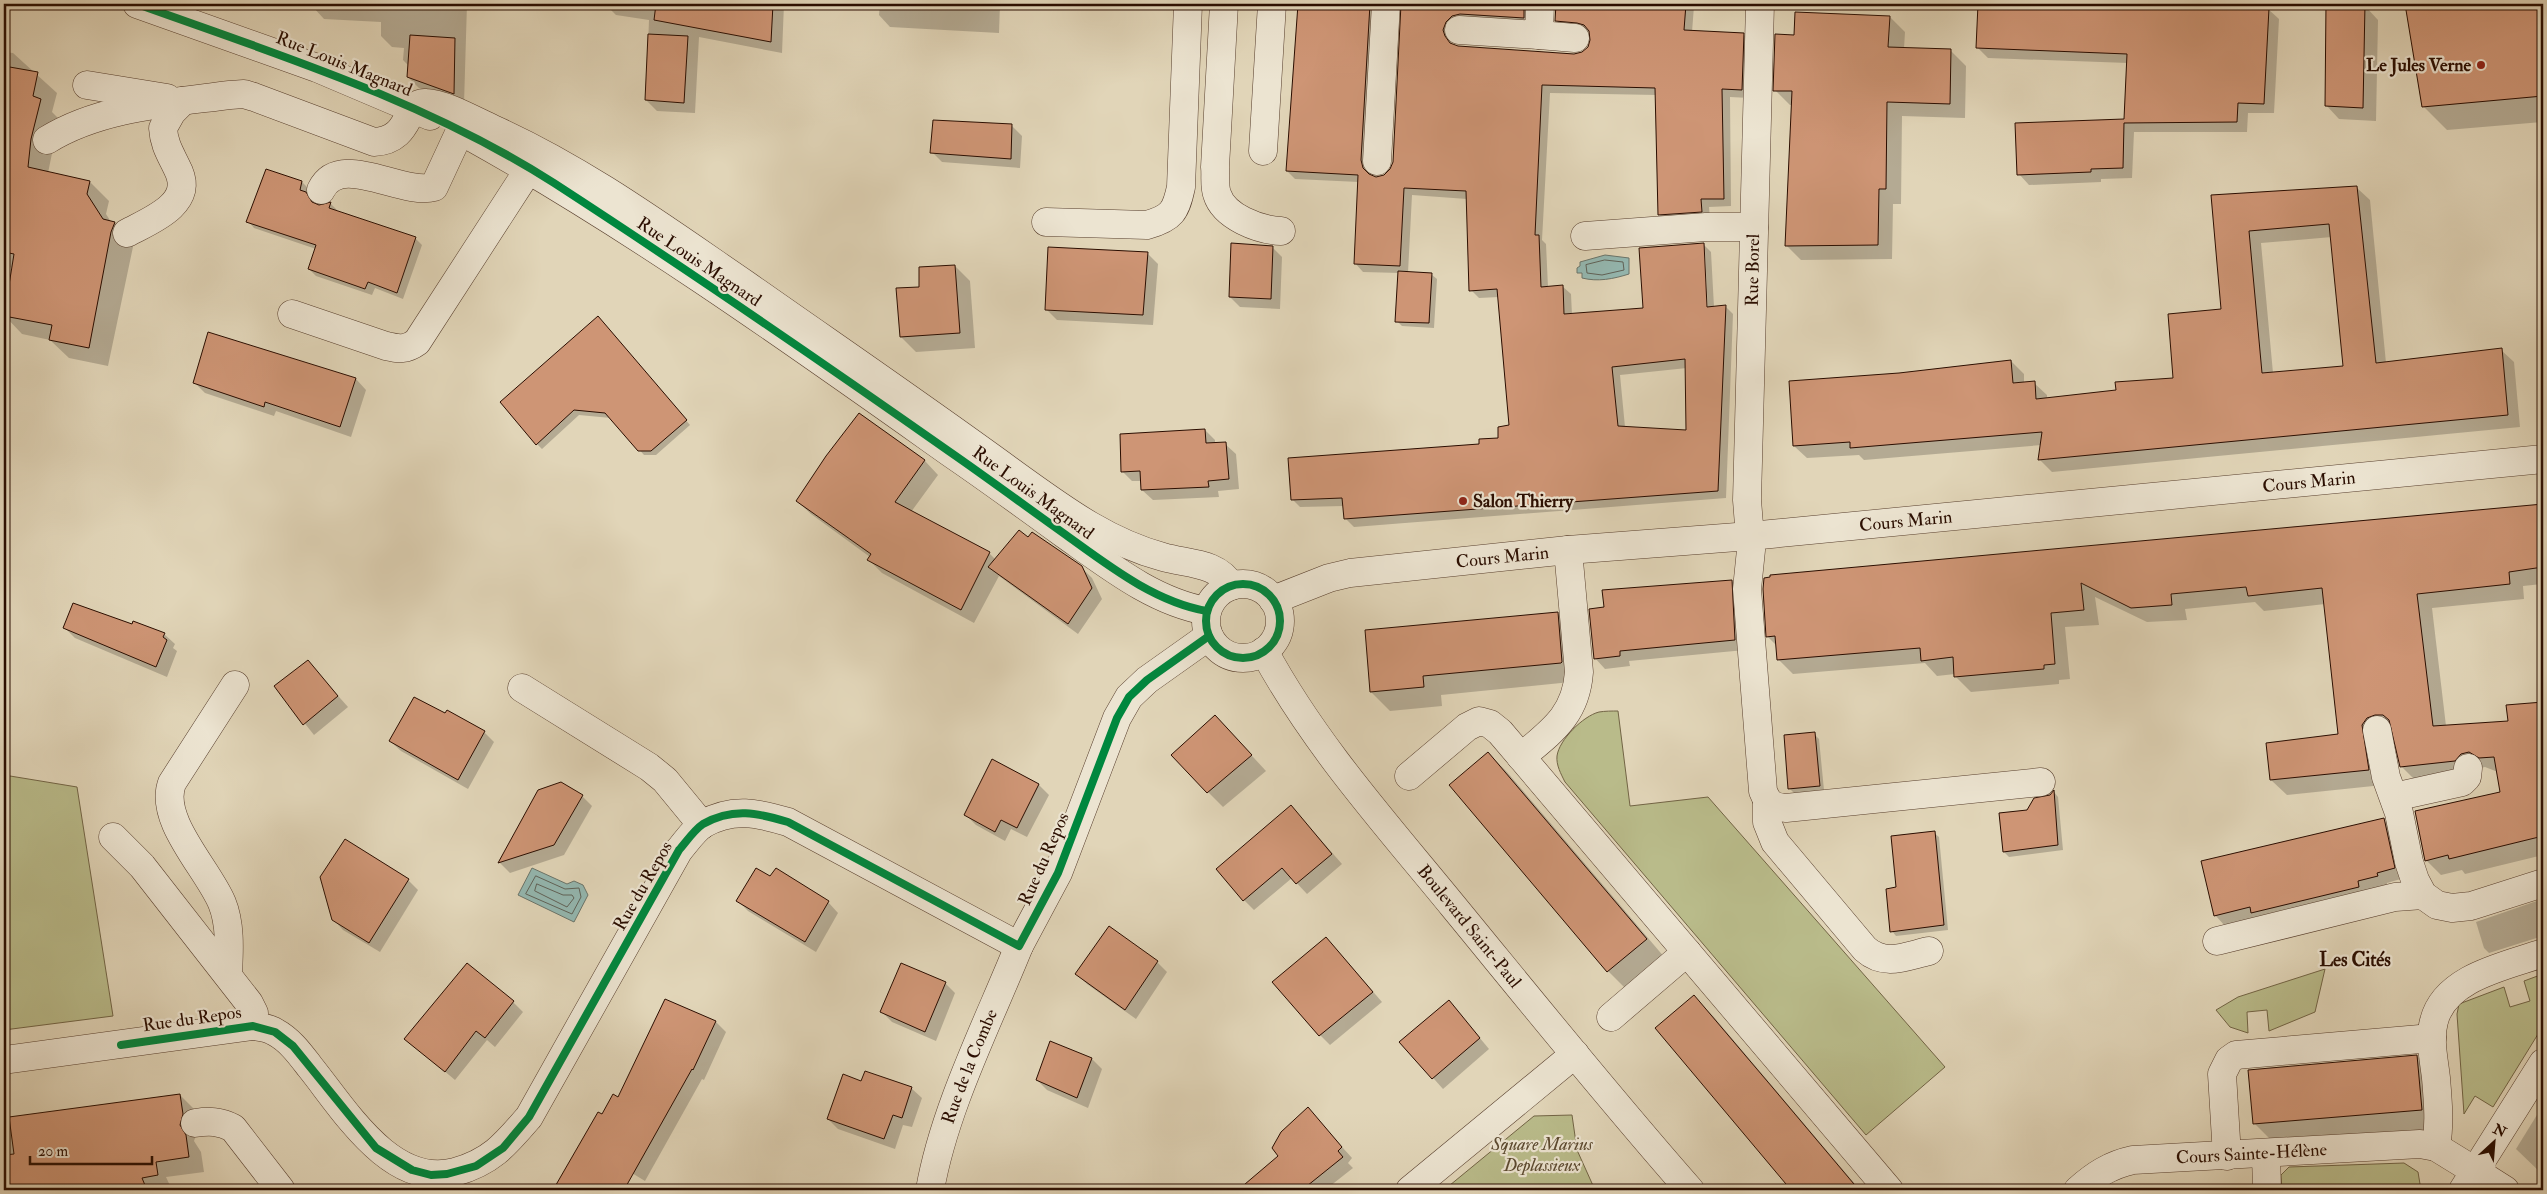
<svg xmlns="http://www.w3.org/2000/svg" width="2547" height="1194" viewBox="0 0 2547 1194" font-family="'IM FELL Double Pica',serif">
	<rect width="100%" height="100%" fill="#e1d5b8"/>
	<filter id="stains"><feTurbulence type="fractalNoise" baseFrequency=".004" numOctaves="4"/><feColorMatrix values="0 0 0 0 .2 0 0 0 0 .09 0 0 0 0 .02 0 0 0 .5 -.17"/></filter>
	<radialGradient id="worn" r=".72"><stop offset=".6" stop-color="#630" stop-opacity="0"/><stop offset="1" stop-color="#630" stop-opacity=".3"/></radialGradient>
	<!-- green -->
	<g fill="#b9bb8a" stroke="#726445">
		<path d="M1618 711 1630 806 1708 797 1945 1067 1866 1135 1565 782C1561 774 1556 765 1557 756 1559 740 1583 716 1599 712 1605 711 1612 711 1618 711Z"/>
		<path d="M4 775 77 787 113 1016 4 1030Z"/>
		<path d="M2325 969 2315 1012 2269 1031 2267 1010 2247 1012 2248 1033 2230 1027 2216 1010 2238 997Z"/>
		<path d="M2543 974V1026L2493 1107 2475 1096 2464 1114 2457 1014 2459 1004 2504 987 2510 1007 2530 1001 2524 981Z"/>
		<path d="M1572 1115 1577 1150 1595 1190H1444L1534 1116Z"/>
		<path d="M2404 1163 2418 1172 2421 1190H2282L2281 1175 2289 1167Z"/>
	</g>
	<!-- water -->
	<g fill="#94b8b1" stroke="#6a746a">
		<path d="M1605 255 1629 258V274C1613 279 1598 282 1582 278V273H1577V268L1580 266V262Z"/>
		<path d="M532 868 567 884 574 881 583 885 588 895 574 922 518 895Z"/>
	</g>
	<!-- shadow -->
	<g fill="#0003" fill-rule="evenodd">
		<path d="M277 4H467L464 104 419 88 408 77 409 66 403 60 404 48 392 47 381 36V22L324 19 313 7Z"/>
		<path d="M468 4H494V6Z"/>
		<path d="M605 4H784L782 53 699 37 695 113 657 111 646 100 649 20 616 15Z"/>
		<path d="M880 4H1000L999 33 890 27 879 15Z"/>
		<path d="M1299 4H1381L1369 169 1371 176 1376 178 1385 176 1391 170 1394 162 1403 4H1537L1532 26 1451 38 1452 45 1458 47 1574 55 1583 53 1589 48 1592 40 1590 32 1565 28 1556 20 1557 4H1691L1694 6 1692 32 1743 34 1751 42 1750 98 1730 97 1731 206 1709 207 1710 219 1667 223 1659 214 1657 95 1550 93 1542 240 1546 244 1548 287 1562 286 1571 294 1572 315 1645 309 1703 244 1711 252 1714 307 1725 306 1733 314 1726 498 1354 527 1345 518 1344 506 1300 507 1292 499 1500 439 1511 426 1499 297 1479 298 1471 290 1467 199 1412 195 1408 273 1432 275 1437 279 1434 328 1402 326 1397 321 1400 273 1363 272 1355 263 1359 182 1295 179 1287 171ZM1703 251H1705L1708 313H1706ZM1687 368V432L1625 427 1620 375Z"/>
		<path d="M1979 4H2084L2268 9 2279 19 2274 113H2248L2247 132H2134L2132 178 2101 179V182L2029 185 2019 174 2126 121 2128 63 1988 58 1978 48Z"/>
		<path d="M2406 4H2543V122L2447 130 2423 106Z"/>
		<path d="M2365 6 2378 20 2376 121 2339 119 2326 105Z"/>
		<path d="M1890 17 1905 32 1904 49 1951 51 1966 66 1965 118 1902 116 1901 204H1893L1892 259 1801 260 1786 245 1793 105H1790L1775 90 1795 37Z"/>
		<path d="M4 52 13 53 57 93 52 112 59 119 48 173 90 182 109 201 106 214 111 222 115 223 134 242 108 366 69 358 50 340 22 334 4 315 13 268 4 266Z"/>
		<path d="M1012 126 1022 136 1020 168 942 162 932 152Z"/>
		<path d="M302 182 309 189 307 195 315 205 319 207 330 203 337 210 336 212 415 238 422 245 403 299 375 288 372 295 316 276 309 269 316 249 254 228 248 221Z"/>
		<path d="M2357 188 2370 200 2386 363 2501 350 2514 362 2520 427 2052 472 2040 460 2042 445 1864 460 1859 455 1807 458 1794 446 1899 374 2011 361 2024 374V383H2034L2047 395V399L2117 392 2174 379 2223 310 2213 196ZM2332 237 2345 367 2273 373 2261 243Z"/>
		<path d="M1272 247 1282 257 1280 309 1240 307 1230 297Z"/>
		<path d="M1147 253 1158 264 1153 325 1057 320 1047 310Z"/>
		<path d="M955 266 970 281 975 348 916 352 901 337 921 288Z"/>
		<path d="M602 323 690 425 656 455H644L611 418 579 415 542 449 537 444Z"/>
		<path d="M209 334 356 379 366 390 351 437 276 411 274 416 205 393 195 383Z"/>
		<path d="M860 415 925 461 938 475 911 512 989 553 996 560 1028 539 1081 567 1092 578 1102 599 1078 634 999 576 974 623 882 573 869 560 870 557 811 514 797 501Z"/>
		<path d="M1205 430 1215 440V444H1225L1236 454 1239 489 1218 491 1219 497 1153 500 1142 490V481H1132L1122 471Z"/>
		<path d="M2543 505V584L2523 586 2524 599 2432 608 2446 726 2509 722 2507 706 2543 703V855L2465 874 2462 870 2441 875 2426 860 2501 792 2498 772 2485 767 2416 781 2401 766 2393 729H2390L2383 785 2287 795 2271 780 2268 744 2339 735 2325 604 2264 611 2255 602 2185 609 2187 620 2147 622 2095 597 2099 625 2065 627 2070 679 2059 680V684L1971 692 1956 677 1955 674 1937 676 1925 663 1793 674 1778 659 1777 646 1768 637 1771 576Z"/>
		<path d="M1732 581 1742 592 1745 650 1629 661 1630 666 1605 669 1595 658 1605 608Z"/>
		<path d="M1557 613 1577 632 1581 681 1441 695 1442 706 1390 711 1371 692Z"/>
		<path d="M133 626 164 634 175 644 173 648 177 651 167 677 75 638 65 628Z"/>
		<path d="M308 662 348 707 314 735 276 687Z"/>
		<path d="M446 715 484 732 494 742 468 789 401 751 390 741Z"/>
		<path d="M1230 732 1266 771 1223 807 1208 792Z"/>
		<path d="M1814 734 1819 739 1824 790 1794 793 1789 788Z"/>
		<path d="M1488 753 1507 772 1665 958 1627 990 1608 971Z"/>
		<path d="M992 761 1039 785 1049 795 1027 837 1011 829 1005 841 976 825 965 814Z"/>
		<path d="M538 791 582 796 592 806 564 855 510 873 500 863Z"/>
		<path d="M2054 792 2058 797 2063 850 2009 857 2004 852 2028 812Z"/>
		<path d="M1291 806 1342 864 1307 894 1292 878 1254 910 1244 900Z"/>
		<path d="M2384 820 2394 830 2404 878 2387 883V886L2225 926 2215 915Z"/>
		<path d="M1934 833 1939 837 1948 930 1896 936 1892 931 1897 888Z"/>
		<path d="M408 880 418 890 380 952 343 930 333 919Z"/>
		<path d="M2543 899V936L2489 953 2484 948 2476 922Z"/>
		<path d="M738 901 828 902 838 913 816 952 748 911Z"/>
		<path d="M1336 949 1382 1002 1330 1045 1320 1035Z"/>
		<path d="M1157 962 1167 972 1136 1019 1087 984 1077 974Z"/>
		<path d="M945 983 955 993 936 1041 892 1022 882 1012Z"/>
		<path d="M1694 997 1713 1016 1860 1190H1793L1656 1028Z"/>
		<path d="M665 1000 716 1022 726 1032 704 1080 702 1079 645 1181 594 1150 603 1115 618 1099Z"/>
		<path d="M1449 1001 1489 1049 1443 1089 1401 1042Z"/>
		<path d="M513 1002 523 1012 495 1047 487 1040 455 1080 406 1039Z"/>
		<path d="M1050 1043 1092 1059 1102 1069 1088 1108 1047 1090 1037 1080Z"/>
		<path d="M2417 1056 2442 1082 2447 1135 2280 1149 2254 1123Z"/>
		<path d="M862 1082 911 1088 922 1098 912 1127 903 1125 895 1149 838 1129 828 1119Z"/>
		<path d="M180 1095 195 1110 198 1129 194 1141 201 1152 204 1172 166 1177 172 1190H4V1119Z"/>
		<path d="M2543 1105V1175L2516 1149Z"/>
		<path d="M1308 1109 1352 1158 1348 1163 1353 1168 1325 1190H1240L1280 1157Z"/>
	</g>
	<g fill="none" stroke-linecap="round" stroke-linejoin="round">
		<!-- shore -->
		<g stroke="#5f6258" stroke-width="1">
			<path d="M1605 260 1623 262 1624 270 1602 275 1587 273 1586 265Z"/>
			<path d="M536 876 565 889 579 888 581 897 572 914 526 894Z"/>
			<path d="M537 884 563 895H572L574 898 567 907 535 891Z"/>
		</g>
	</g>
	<!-- building -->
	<g fill="#ce9575" stroke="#2a0d00" fill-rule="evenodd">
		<path d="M656 4H773L771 42 654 20Z"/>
		<path d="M1298 4H1370L1361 160 1363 168 1369 174 1376 177 1384 175 1390 169 1393 162 1401 4H1524V18L1460 14 1452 16 1446 22 1443 30 1445 36 1450 43 1458 46 1574 54 1582 52 1588 47 1590 40 1589 31 1584 25 1577 23 1555 21 1556 4H1686L1684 30 1744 33 1742 90 1722 89 1724 199H1701L1702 212 1658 215 1655 88 1542 85 1535 235H1539L1541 287 1563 285 1564 314 1643 308 1639 248 1704 243 1707 307 1726 305 1718 491 1344 519 1342 498 1291 500 1288 458 1479 444V439L1498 438V427L1509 425 1497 289 1469 291 1466 191 1404 188 1400 266 1354 264 1358 175 1286 171ZM1685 359 1686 430 1618 426 1612 367Z"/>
		<path d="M1978 4 2269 8 2264 104 2238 103 2237 122 2124 123 2123 168 2091 169V172L2017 175 2015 123 2124 119 2127 54 1976 48Z"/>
		<path d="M2326 4H2365L2363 108 2325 106Z"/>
		<path d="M2405 4H2543V96L2422 107Z"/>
		<path d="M1795 12 1890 16 1888 47 1951 49 1950 104 1887 102 1886 189H1879L1878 245 1785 246 1792 91H1773L1775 34 1794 35Z"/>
		<path d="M648 34 688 36 684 103 645 100Z"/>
		<path d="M410 35 455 38 454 94 407 77Z"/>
		<path d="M4 66 38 72 33 96 41 99 31 139 28 167 90 181 87 194 103 219 115 222 111 232 89 348 49 340 52 325 4 316 14 254 4 252Z"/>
		<path d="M933 120 1012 124 1011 159 930 153Z"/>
		<path d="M266 169 302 181 300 190 306 192 312 202 319 205 331 202 329 208 416 237 397 293 368 282 365 289 308 269 316 245 246 222Z"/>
		<path d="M2357 186 2376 363 2502 348 2508 415 2038 460 2042 432 1850 448V442L1793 446 1789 381 1899 373 2011 360 2013 383 2035 381 2036 399 2116 390 2115 382 2173 378 2168 314 2221 309 2211 195ZM2329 224 2343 366 2262 373 2249 231Z"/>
		<path d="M1231 243 1273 246 1271 299 1229 297Z"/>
		<path d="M1048 247 1148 252 1143 315 1045 310Z"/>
		<path d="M955 265 960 333 900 337 896 288 919 287V267Z"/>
		<path d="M1398 271 1432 273 1429 323 1395 322Z"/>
		<path d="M598 316 687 420 651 451H638L605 413 574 410 536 445 500 402Z"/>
		<path d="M208 332 356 378 340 427 265 402 264 407 193 383Z"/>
		<path d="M859 413 925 460 895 502 990 552 961 610 867 560 871 554 796 501 826 456Z"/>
		<path d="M1205 429 1206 443 1226 442 1229 479 1208 481 1209 487 1141 490 1140 471 1121 472 1120 434Z"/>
		<path d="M2543 504V567L2509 572 2510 584 2417 594 2433 726 2508 721 2506 705 2543 702V836L2449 859 2448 855 2425 861 2415 811 2500 792 2494 757 2479 758 2469 752 2461 754 2455 761 2400 767 2389 720 2383 715H2375L2367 718 2362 725 2369 770 2270 780 2266 743 2338 734 2322 588 2248 596 2246 587 2171 594 2172 605 2131 608 2081 583 2084 610 2051 613 2055 664 2044 665V669L1954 677 1953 657 1921 661 1920 648 1777 660 1775 636 1766 637 1763 589 1764 578 1770 577V575Z"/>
		<path d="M1019 530 1028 537 1032 532 1082 566 1092 588 1068 624 988 567Z"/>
		<path d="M1732 580 1735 640 1620 651V656L1594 659 1589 609 1604 607 1602 590Z"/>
		<path d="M73 603 132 624 133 621 165 633 163 637 167 640 156 667 63 628Z"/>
		<path d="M1558 612 1562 662 1561 663 1423 676 1424 687 1370 692 1365 630Z"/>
		<path d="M308 660 338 696 303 725 274 686Z"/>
		<path d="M414 697 445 713 447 710 485 731 458 780 389 741Z"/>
		<path d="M1215 715 1252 755 1207 793 1171 755Z"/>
		<path d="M1815 732 1820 786 1788 789 1784 735Z"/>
		<path d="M1488 752 1647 939 1607 972 1449 785Z"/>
		<path d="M992 759 1039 784 1017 828 1001 820 995 832 964 815Z"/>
		<path d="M561 782 583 795 554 845 498 863 538 790Z"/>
		<path d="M2054 790 2058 845 2003 852 1999 813 2027 810 2034 798 2050 795Z"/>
		<path d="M1291 805 1332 854 1296 884 1282 868 1243 901 1216 869Z"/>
		<path d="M2384 818 2395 868 2377 873 2378 876 2358 881 2359 887 2251 913 2250 907 2214 916 2201 861Z"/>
		<path d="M1935 831 1944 925 1890 932 1886 889 1896 887 1891 836Z"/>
		<path d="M345 839 409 879 369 943 332 920 320 877Z"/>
		<path d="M756 868 770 876 776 868 829 901 805 942 736 901Z"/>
		<path d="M1109 926 1158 961 1125 1010 1075 974Z"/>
		<path d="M1326 937 1373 992 1319 1036 1272 982Z"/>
		<path d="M467 963 514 1001 485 1038 476 1031 445 1072 404 1039Z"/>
		<path d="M901 963 946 982 925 1032 880 1012Z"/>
		<path d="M1694 995 1773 1088 1859 1190H1791L1655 1028Z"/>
		<path d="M665 999 716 1021 693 1070 692 1069 624 1190H553L598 1112 602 1114 613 1094 618 1097Z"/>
		<path d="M1449 1000 1480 1038 1432 1079 1399 1042Z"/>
		<path d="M1050 1041 1092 1058 1077 1098 1036 1080Z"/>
		<path d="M2417 1055 2422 1110 2253 1124 2248 1070Z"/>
		<path d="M865 1071 912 1087 902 1118 893 1115 884 1139 827 1119 843 1074 861 1081Z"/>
		<path d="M180 1094 183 1114 180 1125 186 1135 189 1157 156 1162 158 1175 142 1178 147 1190H4V1155L14 1154 9 1117Z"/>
		<path d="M1308 1107 1342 1147 1338 1151 1343 1157 1302 1190H1238L1278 1156 1272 1148 1281 1132Z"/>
	</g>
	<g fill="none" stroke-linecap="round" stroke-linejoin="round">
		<defs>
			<g id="minor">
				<path d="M137 4 317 68 430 116"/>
				<path d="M1224 4 1215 167C1216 175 1214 186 1217 194 1224 217 1259 230 1281 231"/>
				<path d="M1760 4 1747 500 1751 550 1747 589 1763 791C1768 804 1773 807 1786 808L2041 782"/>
				<path d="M1459 30 1539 35 1540 4"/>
				<path d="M1539 35 1575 38"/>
				<path d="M87 85 167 98"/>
				<path d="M466 134C635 228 794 342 952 454 990 480 1027 507 1064 534 1108 565 1154 602 1207 611"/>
				<path d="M47 140C100 107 169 103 230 95L244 94 254 97 374 142C413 140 404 101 426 103 446 104 475 121 493 129 584 170 663 228 745 284 836 348 927 410 1017 476 1063 509 1107 542 1163 557 1187 564 1218 562 1231 586"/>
				<path d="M1263 151 1272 4"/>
				<path d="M1377 161 1386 4"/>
				<path d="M321 190C340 151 401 196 434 187L460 131"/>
				<path d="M1046 222 1147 225C1172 218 1176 211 1181 187L1188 4"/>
				<path d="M127 233C149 221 193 205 179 172 172 156 164 146 163 128L172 112 183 101"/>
				<path d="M1585 236 1706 227H1754"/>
				<path d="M292 314 386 346C399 349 406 350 417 342L529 169"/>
				<circle cx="1243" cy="621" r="37"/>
				<path id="s1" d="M1273 600 1329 578 1350 573 1568 550 1750 536 2543 459"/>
				<path id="s2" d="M1264 651C1314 744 1386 824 1453 906 1531 1001 1608 1097 1690 1190"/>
				<path d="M522 688 649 767 665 780 702 825"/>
				<path d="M2377 730 2386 777 2399 813 2409 862 2415 880 2423 895 2437 905 2452 908 2471 906 2543 883"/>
				<path d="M1521 757C1552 731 1576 715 1579 672L1568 550"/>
				<path d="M1409 776 1467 727 1479 721 1490 724 1500 732 1889 1190"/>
				<path d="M2394 797 2462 782 2467 777 2468 768"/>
				<path d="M1767 801V822L1775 842 1865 949C1885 967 1906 956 1929 951"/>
				<path d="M113 837 142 866 249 1003 254 1013 253 1026"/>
				<path d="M2217 941 2395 897 2423 895"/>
				<path d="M228 975C229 952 231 925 222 903 208 869 158 820 172 783L235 685"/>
				<path d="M1611 1017 1687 952"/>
				<path d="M4 1060 253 1026C260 1027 269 1028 275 1032 290 1040 300 1054 310 1067 344 1109 391 1189 455 1172 491 1162 505 1145 529 1117L679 850C686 842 694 830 703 824 733 807 758 813 788 822L1019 946 1058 873 1117 718 1129 697 1147 680 1209 636"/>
				<path d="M195 1123C209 1121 220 1121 233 1128L281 1190"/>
				<path d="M2436 1147C2440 1124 2438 1102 2436 1078 2434 1060 2429 1039 2434 1021 2445 977 2506 966 2543 953"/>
				<path d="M2266 1154 2267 1190"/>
				<path d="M2227 1156 2222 1074 2229 1060 2236 1055 2432 1038"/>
				<path id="s3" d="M930 1190C944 1109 988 1023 1019 946"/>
				<path d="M1410 1190 1575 1054"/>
				<path id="s4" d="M2078 1190C2095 1175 2110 1165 2133 1160L2420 1144 2436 1147 2475 1171 2463 1190"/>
				<path d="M2505 1190 2475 1171 2543 1063"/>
			</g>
		</defs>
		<!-- minor casing -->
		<use href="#minor" stroke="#583f2e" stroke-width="29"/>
		<!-- minor -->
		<use href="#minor" stroke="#ece4d1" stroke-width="28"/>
		<defs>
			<g id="cycleway">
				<path d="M137 4C279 55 426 101 554 183 688 270 819 360 950 452 989 479 1028 508 1066 535 1109 566 1155 602 1207 611"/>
				<circle cx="1243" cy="621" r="37"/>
				<path d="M121 1045 253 1026 275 1032 293 1046 376 1148 412 1170 431 1175 447 1174 476 1166 503 1148 529 1117 679 850C686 842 694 830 703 824 733 807 758 813 788 822L1019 946 1058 873 1117 718 1129 697 1147 680 1209 636"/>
			</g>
		</defs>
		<!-- cycleway casing -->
		<use href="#cycleway" stroke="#ece4d1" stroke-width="11"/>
		<!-- cycleway -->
		<use href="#cycleway" stroke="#00873e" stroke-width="8"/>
	</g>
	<!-- markers -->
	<g fill="#8f2418" stroke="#ece4d1" stroke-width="2">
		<circle cx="2481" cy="65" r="5"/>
		<circle cx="1463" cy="501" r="5"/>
	</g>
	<g text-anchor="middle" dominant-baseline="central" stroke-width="4.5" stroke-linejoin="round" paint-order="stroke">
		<!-- street labels -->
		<g font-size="18" fill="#2a0d00" stroke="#ece4d1">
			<text transform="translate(344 64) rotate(22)">Rue Louis Magnard</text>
			<text transform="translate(699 262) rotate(34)">Rue Louis Magnard</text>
			<text transform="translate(1753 270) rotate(-89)">Rue Borel</text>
			<text stroke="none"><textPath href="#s1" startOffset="1045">Cours Marin</textPath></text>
			<text transform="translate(1033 493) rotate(36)">Rue Louis Magnard</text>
			<text stroke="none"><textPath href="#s1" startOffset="640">Cours Marin</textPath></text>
			<text stroke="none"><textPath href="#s1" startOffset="235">Cours Marin</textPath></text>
			<text transform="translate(1044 859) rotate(-66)">Rue du Repos</text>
			<text transform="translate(643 886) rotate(-60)">Rue du Repos</text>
			<text stroke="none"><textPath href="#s2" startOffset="344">Boulevard Saint-Paul</textPath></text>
			<text transform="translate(192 1019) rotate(-8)">Rue du Repos</text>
			<text stroke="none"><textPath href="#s3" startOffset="130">Rue de la Combe</textPath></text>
			<text stroke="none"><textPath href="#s4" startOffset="182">Cours Sainte-Hélène</textPath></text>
		</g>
		<!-- poi labels -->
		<g font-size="18" font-weight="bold" fill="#2a0d00" stroke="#ece4d1" text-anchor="end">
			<text x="2471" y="65">Le Jules Verne</text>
			<text x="1473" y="501" text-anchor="start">Salon Thierry</text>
		</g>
		<!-- park labels -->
		<g font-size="18" font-style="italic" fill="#5c4a30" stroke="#ece4d1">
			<text x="1542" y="1144">Square Marius<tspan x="1542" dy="21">Deplassieux</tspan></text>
		</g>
		<!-- neighbourhood labels -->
		<g font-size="19" font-weight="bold" fill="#2a0d00" stroke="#ece4d1">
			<text x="2355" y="960">Les Cités</text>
		</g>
	</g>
	<!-- margin -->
	<rect width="2547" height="1194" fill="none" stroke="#e1d5b8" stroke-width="20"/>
	<rect x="5" y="5" width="2537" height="1184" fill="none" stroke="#2a0d00" stroke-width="2.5"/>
	<rect x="10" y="10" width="2527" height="1174" fill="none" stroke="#2a0d00"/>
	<!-- north arrow -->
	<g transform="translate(2494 1142) rotate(26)" stroke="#ece4d1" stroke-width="4" paint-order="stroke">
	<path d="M0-4L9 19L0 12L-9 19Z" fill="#2a0d00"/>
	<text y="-8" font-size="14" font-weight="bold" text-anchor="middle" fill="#2a0d00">N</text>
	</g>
	<!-- scale -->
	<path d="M30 1156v8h122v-8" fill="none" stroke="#2a0d00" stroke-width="2.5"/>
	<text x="38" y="1156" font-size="15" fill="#2a0d00" stroke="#ece4d1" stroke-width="4" paint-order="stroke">20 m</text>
	<rect width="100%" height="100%" filter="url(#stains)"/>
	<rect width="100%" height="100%" fill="url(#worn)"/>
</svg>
